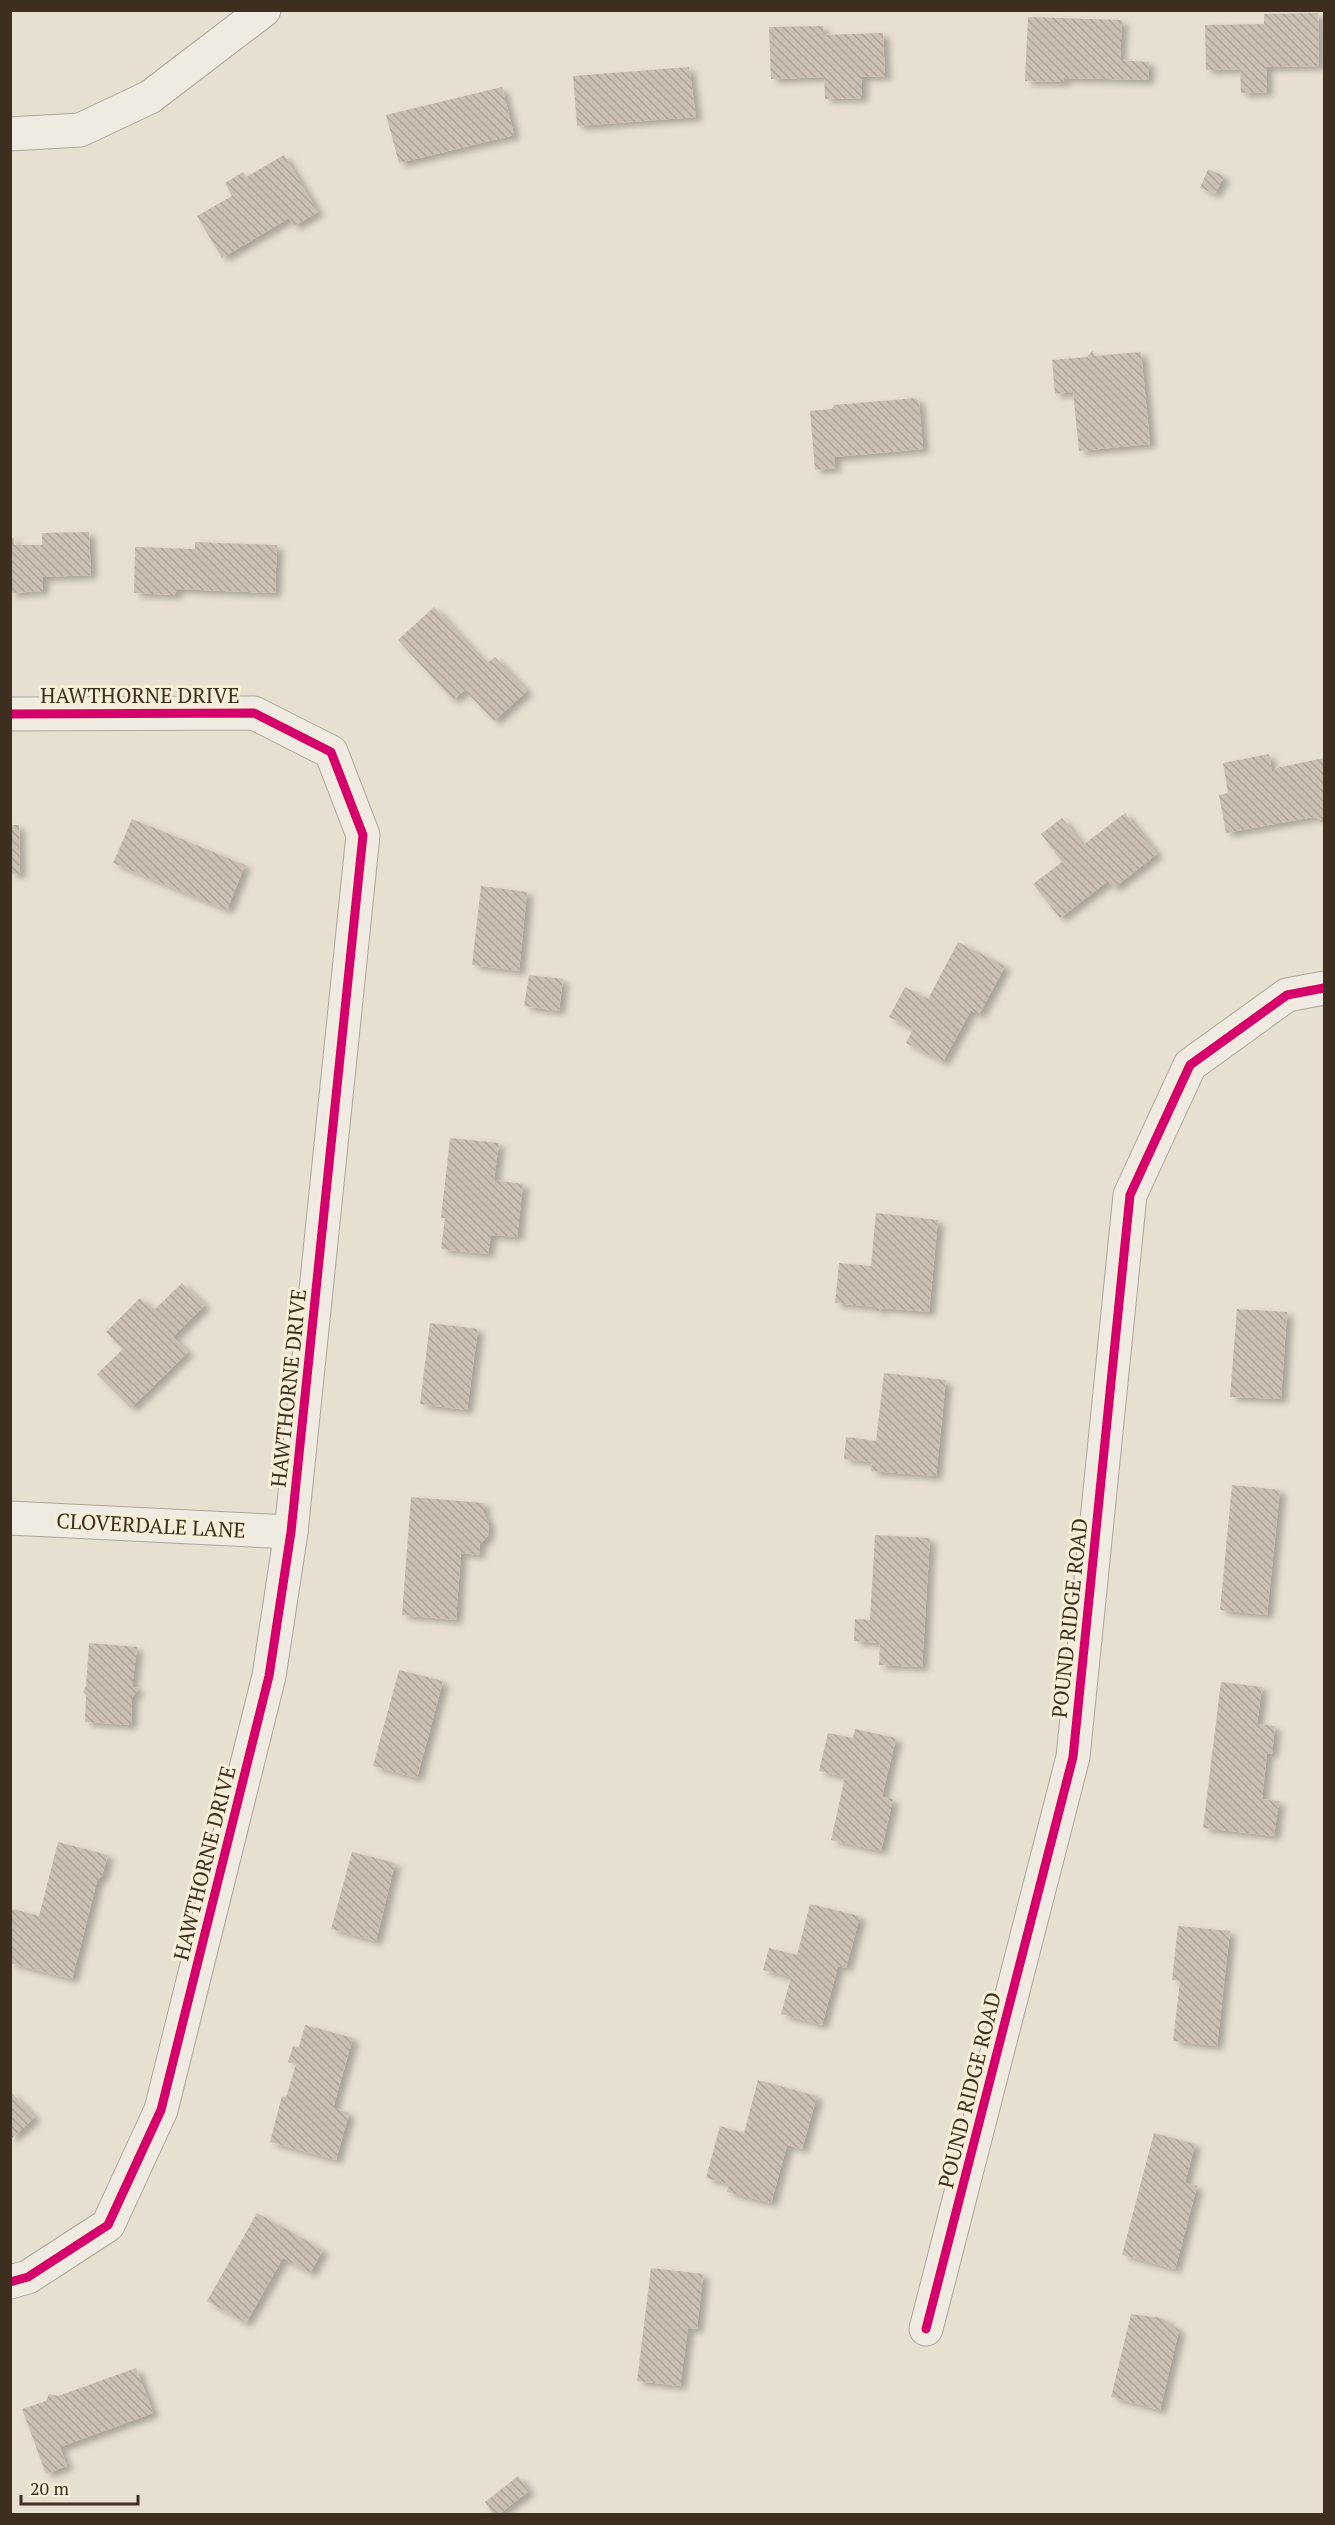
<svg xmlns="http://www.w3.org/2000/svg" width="1335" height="2525" viewBox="0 0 1335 2525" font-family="'PT Serif',serif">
	<defs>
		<pattern id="building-back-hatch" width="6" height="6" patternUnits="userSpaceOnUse" patternTransform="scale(1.5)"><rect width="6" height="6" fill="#cbbfb2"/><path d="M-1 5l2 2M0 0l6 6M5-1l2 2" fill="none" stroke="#afa499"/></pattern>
		<filter id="shadow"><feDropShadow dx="6" dy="4" stdDeviation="3" flood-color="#0004"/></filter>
	</defs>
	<rect width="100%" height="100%" fill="#e7e0d1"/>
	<!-- building -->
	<g fill="url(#building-back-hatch)" filter="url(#shadow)">
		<path d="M1318 13 1319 66 1266 67 1267 92 1241 93 1240 69 1206 70 1205 25 1264 24V14Z"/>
		<path d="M1028 17 1122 20 1120 60 1149 62 1148 80 1064 78V82L1025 81Z"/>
		<path d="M823 26V35L883 33 885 76 862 77V98L825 99 824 77 771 79 769 27Z"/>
		<path d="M689 67 696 117 577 126 573 76Z"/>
		<path d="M502 87 514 135 399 163 386 115Z"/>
		<path d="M284 155 318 212 294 226 289 218 222 258 197 216 232 196 225 183 243 172 246 177Z"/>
		<path d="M1208 169 1224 176 1215 194 1200 188Z"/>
		<path d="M1093 350 1094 356 1141 352 1150 444 1079 451 1073 392 1055 394 1052 360 1087 357Z"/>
		<path d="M916 398 919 403 923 449 834 457 835 468 815 470 810 411 832 409 834 405Z"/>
		<path d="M89 532 91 575 43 577V591L10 593V538H14V545H42V533Z"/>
		<path d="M195 542 277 545 275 593 178 589 174 595 134 593 135 547 195 549Z"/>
		<path d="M434 607 486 664 495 657 527 691 494 721 465 690 453 700 398 640Z"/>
		<path d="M1269 754 1272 772 1276 768 1324 758V820L1313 817 1226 833 1219 795 1228 793 1223 763Z"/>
		<path d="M1125 813 1157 854 1114 888 1108 881 1060 918 1033 884 1062 862 1041 834 1062 818 1083 845Z"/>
		<path d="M132 819 245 865 227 910 113 863Z"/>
		<path d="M10 825H19L20 874H10Z"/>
		<path d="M481 886 527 892 519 971 472 965Z"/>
		<path d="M958 942 1005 966 979 1015 971 1010 943 1062 906 1043 913 1029 889 1017 905 987 928 999Z"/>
		<path d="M529 975 563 979 559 1011 524 1006Z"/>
		<path d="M450 1138 499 1143 494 1180 523 1184 517 1237 491 1235 488 1254 441 1249 445 1218H441Z"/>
		<path d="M876 1213 938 1220 929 1312 884 1308 876 1312V1307L835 1303 839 1263 871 1266Z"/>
		<path d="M182 1283 205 1305 173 1337 188 1352 131 1408 97 1374 123 1349 106 1332 140 1298 153 1311Z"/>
		<path d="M1237 1309 1287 1312 1281 1399 1230 1397Z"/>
		<path d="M430 1323 478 1329 467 1410 420 1404Z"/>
		<path d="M884 1373 946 1380 936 1476 871 1471 872 1462 844 1459 846 1437 876 1441Z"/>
		<path d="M1232 1485 1280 1490 1267 1615 1220 1610Z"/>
		<path d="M411 1497 484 1503V1513L489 1524 488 1536 480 1544 479 1555 461 1553 456 1620 402 1615Z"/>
		<path d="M875 1535 930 1538 922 1667 879 1665 880 1643 854 1641 855 1619 870 1620Z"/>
		<path d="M89 1643 137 1647 132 1687 139 1688 132 1698 131 1725 85 1722 86 1695 83 1692 86 1686Z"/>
		<path d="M399 1670 443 1681 417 1778 373 1766Z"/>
		<path d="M1221 1682 1262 1687 1257 1724 1275 1726 1272 1754 1267 1753 1262 1799 1279 1801 1274 1836 1203 1828Z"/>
		<path d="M855 1729 896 1738 882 1797 893 1799 881 1851 831 1840 845 1777 819 1771 828 1733 853 1738Z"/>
		<path d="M58 1842 108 1855 102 1876 97 1881 72 1979 10 1963V1918L13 1909 39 1916Z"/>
		<path d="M352 1852 395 1863 376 1941 331 1929Z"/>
		<path d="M810 1904 860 1916 846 1968 838 1966 822 2025 781 2014 791 1977 763 1970 769 1948 797 1955Z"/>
		<path d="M1178 1926 1230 1931 1217 2046 1173 2041 1180 1981 1172 1980Z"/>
		<path d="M305 2025 353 2038 333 2108 349 2113 336 2160 270 2142 282 2096 286 2097 296 2064 288 2062 293 2046 299 2047Z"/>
		<path d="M758 2080 817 2096 802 2149 787 2145 771 2203 727 2192 729 2184 706 2178 720 2126 744 2133Z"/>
		<path d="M10 2091 35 2117 10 2140Z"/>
		<path d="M1154 2133 1195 2144 1185 2183 1197 2186 1175 2269 1122 2255Z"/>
		<path d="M257 2213 323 2250 310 2273 283 2258 246 2323 207 2301Z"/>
		<path d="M651 2268 703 2274 697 2329 688 2328 680 2386 637 2381Z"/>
		<path d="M1131 2314 1162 2318 1179 2330 1160 2410 1111 2397Z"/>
		<path d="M136 2368 153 2413 60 2447 67 2466 46 2474 22 2409 46 2401 49 2394 58 2396Z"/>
		<path d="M518 2476 529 2491 499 2514H493L485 2502Z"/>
	</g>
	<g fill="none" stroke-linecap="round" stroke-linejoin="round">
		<defs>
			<g id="minor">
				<path d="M10 134 80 130 150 97 264 10"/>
				<path d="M10 714 254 713 331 752 363 835 291 1532 269 1676 161 2110 108 2225 28 2277 10 2282"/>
				<path d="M10 1518 291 1532"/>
				<path d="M926 2329 1073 1757 1130 1195 1190 1065 1287 995 1324 988"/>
			</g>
		</defs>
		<!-- minor casing -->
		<use href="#minor" stroke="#ada599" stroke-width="35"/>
		<!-- minor -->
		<use href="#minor" stroke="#efebe3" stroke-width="33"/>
		<defs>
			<g id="cycleway">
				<path d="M10 714 254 713 331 752 363 835 291 1532 269 1676 161 2110 108 2225 28 2277 10 2282"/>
				<path d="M926 2329 1073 1757 1130 1195 1190 1065 1287 995 1324 988"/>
			</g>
		</defs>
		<!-- cycleway casing -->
		<use href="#cycleway" stroke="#f7eed8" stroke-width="13"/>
		<!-- cycleway -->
		<use href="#cycleway" stroke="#d6006c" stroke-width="9"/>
	</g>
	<g text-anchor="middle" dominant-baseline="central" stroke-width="6" stroke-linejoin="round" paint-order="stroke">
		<!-- street labels -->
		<g font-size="21" fill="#3d2e20" stroke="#f7eed8">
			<text x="140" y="695">HAWTHORNE DRIVE</text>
			<text transform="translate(288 1388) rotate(-84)">HAWTHORNE DRIVE</text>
			<text transform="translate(151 1525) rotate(3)">CLOVERDALE LANE</text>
			<text transform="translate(1069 1618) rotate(-84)">POUND RIDGE ROAD</text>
			<text transform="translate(204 1863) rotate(-76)">HAWTHORNE DRIVE</text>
			<text transform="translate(969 2090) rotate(-76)">POUND RIDGE ROAD</text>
		</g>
	</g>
	<!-- border -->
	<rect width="1335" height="2525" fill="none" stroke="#3d2e20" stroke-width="24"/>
	<!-- scale -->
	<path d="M21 2495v9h117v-9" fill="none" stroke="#3d2e20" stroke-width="3"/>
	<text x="30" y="2495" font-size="18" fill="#3d2e20" stroke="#f7eed8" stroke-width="4.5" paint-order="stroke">20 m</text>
</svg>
